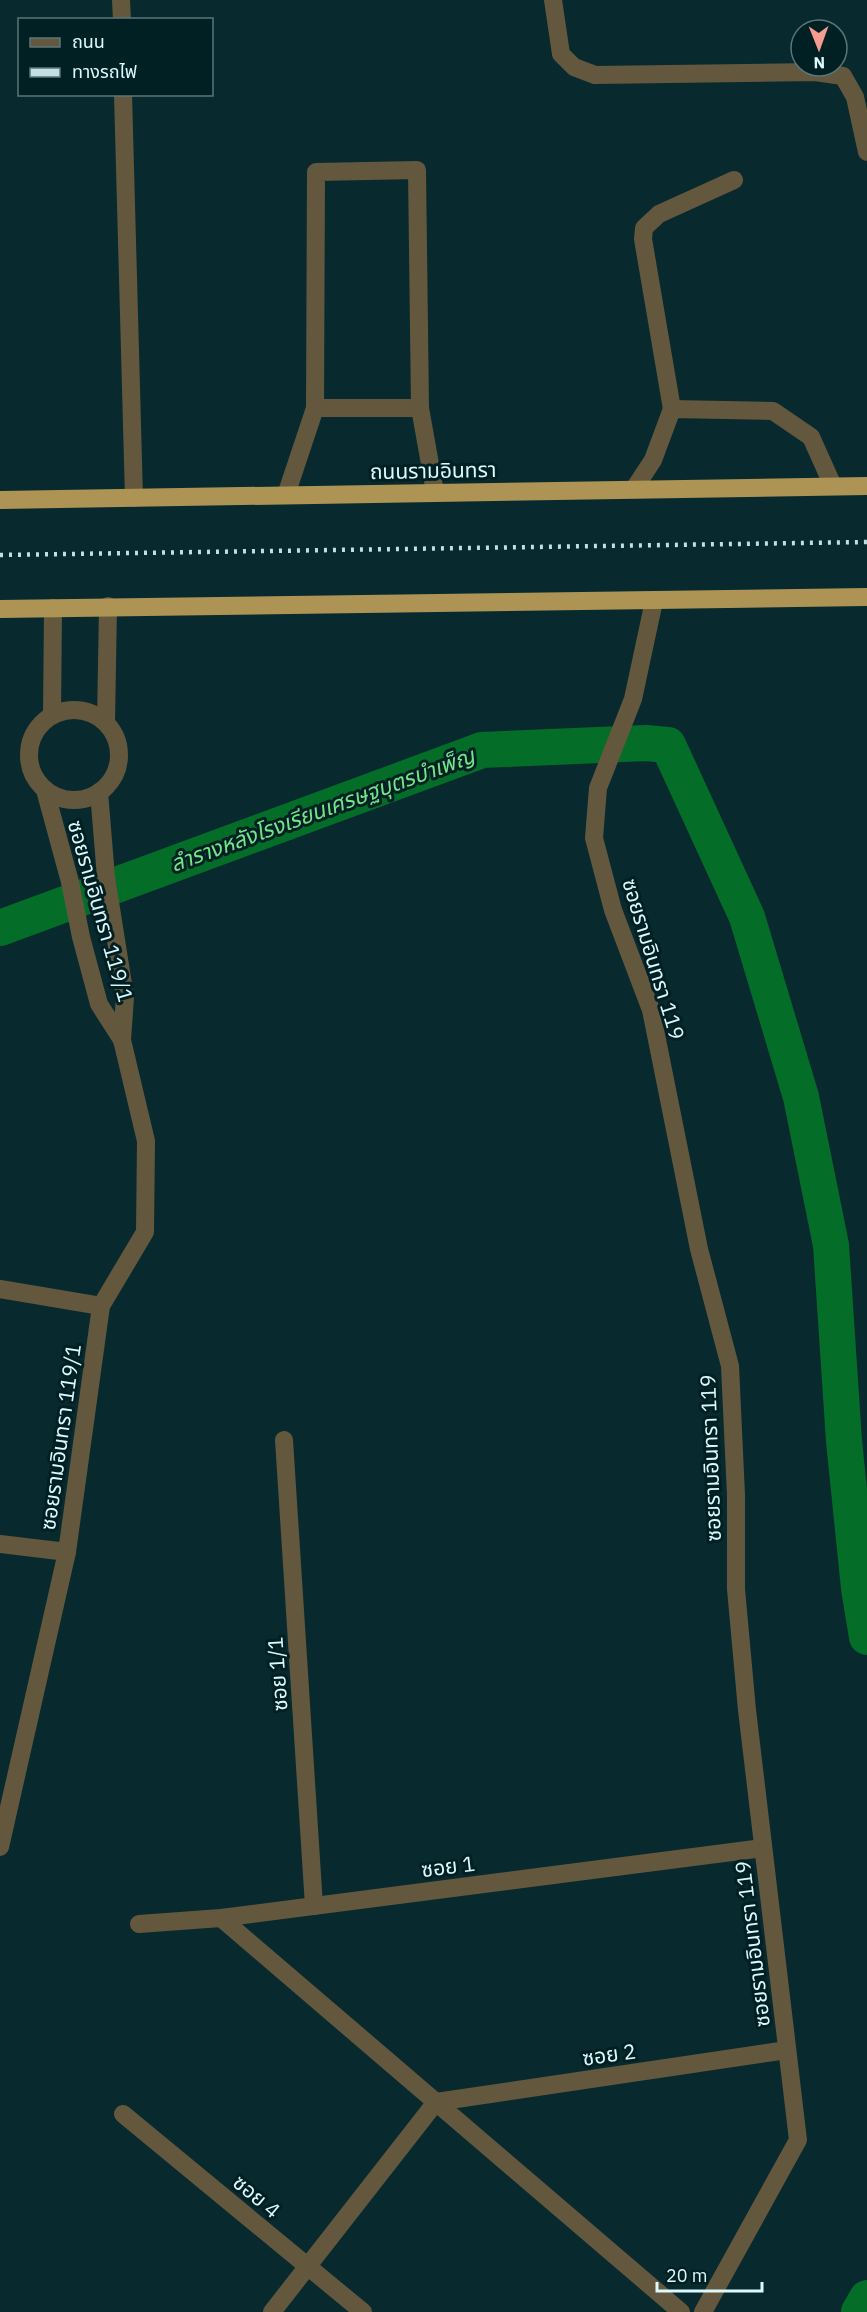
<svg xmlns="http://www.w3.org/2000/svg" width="867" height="2312" viewBox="0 0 867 2312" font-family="'IBM Plex Sans','Noto Sans Thai',sans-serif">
	<rect width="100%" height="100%" fill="#082a2e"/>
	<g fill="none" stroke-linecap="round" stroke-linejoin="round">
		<!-- canal -->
		<g stroke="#046e29" stroke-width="36">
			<path d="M0 928 482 750 646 743 668 745 747 917 801 1097 831 1245 844 1441 859 1588 867 1637"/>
			<path d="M859 2312 867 2298"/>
		</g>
		<!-- service -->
		<g stroke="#63583d" stroke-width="18">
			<path d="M121 0 122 20"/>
			<path d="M553 0 561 54 574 67 595 75 815 72 843 76 855 97 867 152"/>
			<path d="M123 94 134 498"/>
			<path d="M315 408H420"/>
			<path d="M672 409 643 239 644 228 659 214 734 180"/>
			<path d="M634 489 653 460 672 409 773 411 811 437 833 486"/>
			<path d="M286 495 315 408 316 172 417 170 420 408 435 492"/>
			<path d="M272 2312 436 2102"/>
		</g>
		<!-- minor -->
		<g stroke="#63583d" stroke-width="18">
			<path d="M654 601 633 699 598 788 594 838 613 910 651 1010 699 1249 730 1366 736 1495V1589L747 1710 798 2140 703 2312"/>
			<circle cx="74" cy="755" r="45"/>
			<path d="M52 715 53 608"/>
			<path d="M106 722 108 606"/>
			<path d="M45 790 70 882 81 937 99 1004 122 1040"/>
			<path d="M0 1289 101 1306"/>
			<path d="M284 1440 314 1906"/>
			<path d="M0 1544 67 1552"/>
			<path d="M0 1847 67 1552 101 1306 145 1232 146 1141 122 1040 125 997 106 877 99 792"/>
			<path d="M221 1918 681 2312"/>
			<path d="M139 1924 221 1918 763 1848"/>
			<path d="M436 2102 787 2050"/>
			<path d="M123 2114 363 2312"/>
		</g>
		<!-- trunk -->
		<g stroke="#ae9454" stroke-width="18">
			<path d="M0 500 867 486"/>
			<path d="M0 609 867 597"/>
		</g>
		<!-- rail -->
		<path stroke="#c3dfe3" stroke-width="4.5" stroke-dasharray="3 6" stroke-linecap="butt" d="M0 555 867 542"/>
	</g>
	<g text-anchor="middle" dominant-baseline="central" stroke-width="6" stroke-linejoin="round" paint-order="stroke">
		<!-- street labels -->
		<g font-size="21" fill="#def9fd" stroke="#002024">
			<text transform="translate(433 470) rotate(-1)">ถนนรามอินทรา</text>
			<text transform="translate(101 911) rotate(74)">ซอยรามอินทรา 119/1</text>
			<text transform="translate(654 959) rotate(73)">ซอยรามอินทรา 119</text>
			<text transform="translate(60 1437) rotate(-82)">ซอยรามอินทรา 119/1</text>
			<text transform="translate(710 1458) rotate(-92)">ซอยรามอินทรา 119</text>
			<text transform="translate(277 1674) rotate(-94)">ซอย 1/1</text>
			<text transform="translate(448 1866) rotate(-7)">ซอย 1</text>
			<text transform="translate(752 1944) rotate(-97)">ซอยรามอินทรา 119</text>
			<text transform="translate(609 2054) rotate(-8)">ซอย 2</text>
			<text transform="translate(257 2196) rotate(40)">ซอย 4</text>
		</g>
		<!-- water labels -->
		<g font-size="22" font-style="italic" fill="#74e487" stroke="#002024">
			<text transform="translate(322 809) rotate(-20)">ลำรางหลังโรงเรียนเศรษฐบุตรบำเพ็ญ</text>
		</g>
	</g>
	<!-- legend -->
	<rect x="18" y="18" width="195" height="78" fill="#002024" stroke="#59777b" stroke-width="1.5"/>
	<rect x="30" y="38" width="30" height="9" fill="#63583d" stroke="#59777b" stroke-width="1.5"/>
	<text x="72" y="48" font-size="18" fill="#def9fd">ถนน</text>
	<rect x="30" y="68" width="30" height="9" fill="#c3dfe3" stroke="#59777b" stroke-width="1.5"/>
	<text x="72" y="78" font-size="18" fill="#def9fd">ทางรถไฟ</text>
	<!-- north arrow -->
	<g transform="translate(819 48) rotate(179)"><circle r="28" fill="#002024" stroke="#59777b" stroke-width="1.5"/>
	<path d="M0-4.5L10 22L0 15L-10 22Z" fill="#f59c91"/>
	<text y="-9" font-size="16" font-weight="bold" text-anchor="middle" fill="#def9fd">N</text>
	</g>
	<!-- scale -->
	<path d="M657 2282v9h105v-9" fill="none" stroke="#def9fd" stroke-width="3"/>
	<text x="666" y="2282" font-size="18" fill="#def9fd" stroke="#002024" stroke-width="4.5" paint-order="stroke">20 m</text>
</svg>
